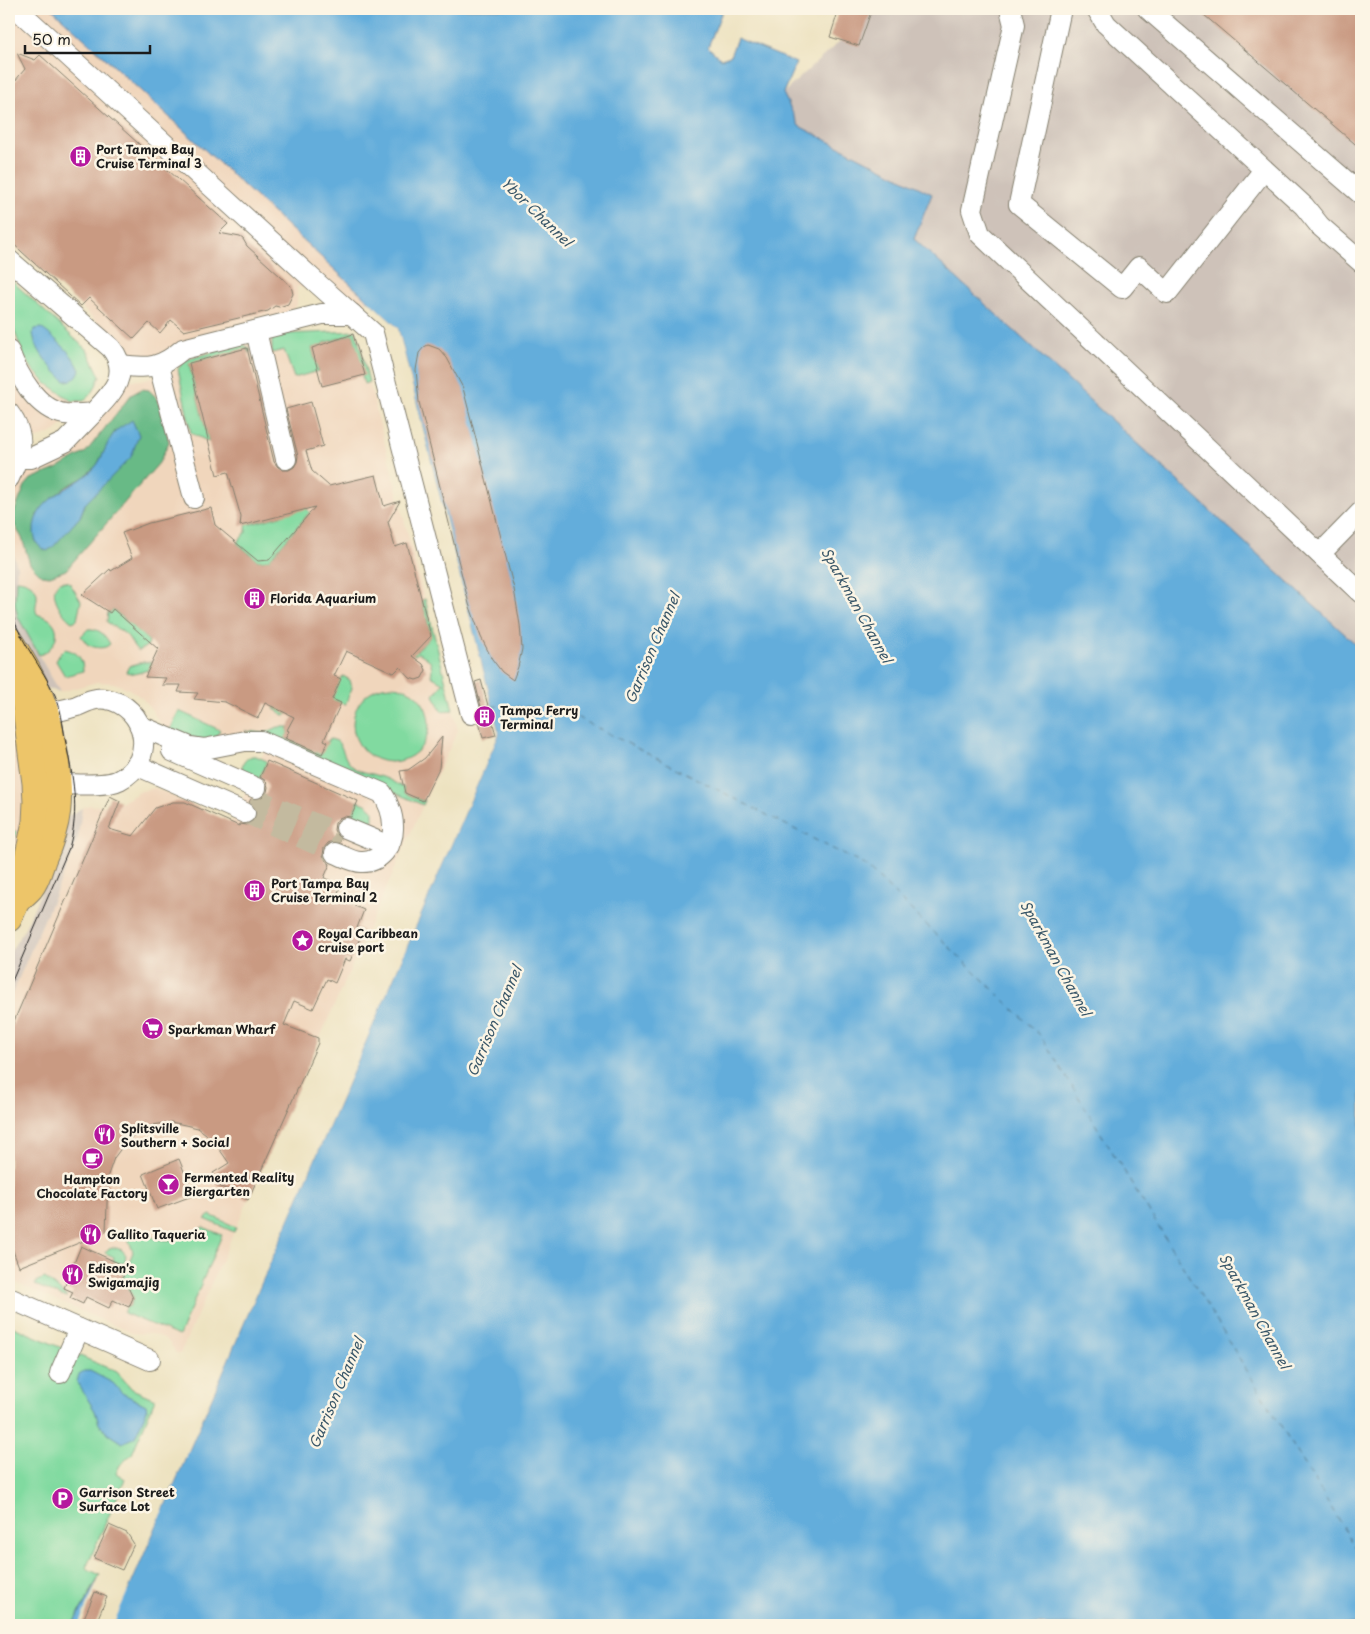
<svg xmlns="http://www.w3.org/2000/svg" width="1370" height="1634" viewBox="0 0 1370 1634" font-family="'Playpen Sans',sans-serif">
	<rect width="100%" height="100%" fill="#fcf5e5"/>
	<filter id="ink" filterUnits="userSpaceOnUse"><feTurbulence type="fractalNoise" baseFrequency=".02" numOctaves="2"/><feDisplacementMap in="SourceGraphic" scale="10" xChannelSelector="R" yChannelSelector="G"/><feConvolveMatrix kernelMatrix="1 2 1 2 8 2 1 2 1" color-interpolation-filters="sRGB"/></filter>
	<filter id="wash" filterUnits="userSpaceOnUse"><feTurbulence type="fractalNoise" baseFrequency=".0096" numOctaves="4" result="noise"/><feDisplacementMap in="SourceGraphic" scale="20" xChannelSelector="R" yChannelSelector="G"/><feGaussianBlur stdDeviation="1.12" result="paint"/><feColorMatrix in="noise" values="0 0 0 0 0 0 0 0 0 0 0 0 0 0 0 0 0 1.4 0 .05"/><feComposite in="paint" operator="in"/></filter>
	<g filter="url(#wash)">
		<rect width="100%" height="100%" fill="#ede2c0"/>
		<!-- built -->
		<g fill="#f0d6bc">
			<path d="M9 9H52L369 301 362 306 297 286V305L288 312 152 358 135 357 126 351 84 310 81 306 9 240Z"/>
			<path d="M9 278 88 351 100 376 94 390 58 429 48 435 31 440 13 453 9 461Z"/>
			<path d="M356 331 458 730 423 805 180 1354 176 1353 170 1343 164 1338 154 1334 132 1333 9 1280V1001L72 855 78 837 82 808 90 805 94 806 108 805 123 802 141 791 155 788 232 822 270 739 213 742 163 728 151 709 142 698 129 689 114 683 97 682 60 692 18 617 13 549 9 541V496L18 478 26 466 69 445 129 380H142L178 369 185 360 285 334Z"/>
			<path d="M9 684 31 802 9 898Z"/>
		</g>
		<!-- industrial -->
		<g fill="#cec2b9">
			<path d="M875 9H1361V649L914 239 931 194 799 126 783 93Z"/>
			<path d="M9 541 17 566 15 604 34 647 60 692 46 688 9 628Z"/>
			<path d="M82 808 78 837 72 855 9 1001V954L24 930 45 883 68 816Z"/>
		</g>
		<!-- green -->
		<g fill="#81daa0" stroke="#4e7b5e">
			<path d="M9 278 88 351 100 376 94 390 84 401H72L46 383 34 371 24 357 9 316Z"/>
			<path d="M356 331 369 382 364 384 362 376 364 375 353 334 324 343V345L312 348 318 371 294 378 284 350 272 353V337L285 334Z"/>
			<path d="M242 344 251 349 249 353 247 348 189 364 209 442 191 433 178 369 185 360Z"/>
			<path d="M302 504 310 512 269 560 258 561 237 543 246 532 247 516 251 524 280 516Z"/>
			<path d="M16 580C26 580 38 586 37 597 37 604 34 607 37 614 41 616 46 617 49 619 64 630 54 651 39 655L18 617 15 604Z"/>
			<path d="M63 581 69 582 81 601 77 620 72 622C61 615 44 586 63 581Z"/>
			<path d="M425 599 453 710 441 711 434 695 443 683 431 676C434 664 429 657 418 653L415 655 411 653 417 651 431 636 422 600Z"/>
			<path d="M113 609 149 641 148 645 139 651C132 647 131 638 124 633 118 628 112 627 107 622L108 612 110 613Z"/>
			<path d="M88 629C99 628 105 635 110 644 105 650 93 648 87 644L81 636Z"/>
			<path d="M64 649C77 651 83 658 83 671L65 676 56 661 61 652Z"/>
			<path d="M143 662H152L148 670 135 674 126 672 129 666Z"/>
			<path d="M343 676 350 680 352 688 345 705 336 701 284 715 274 709 280 698 341 679Z"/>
			<circle cx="391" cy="724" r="38"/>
			<path d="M179 711 220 730 213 742 169 732Z"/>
			<path d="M278 727H289L287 729 289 731 286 739 321 755 327 741 331 739 337 741C344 748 343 757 350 764 358 773 369 772 379 776 388 778 396 784 404 788L405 793 422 801 425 800 423 805 270 739 245 731 265 733Z"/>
			<path d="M252 756H256L267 761 258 783 242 772C241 764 245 759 252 756Z"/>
			<path d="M358 801 366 804 373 810V820L366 827 348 822Z"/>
			<path d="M10 826 17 833 9 853V828Z"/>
			<path d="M210 1215 236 1227 234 1232 205 1219Z"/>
			<path d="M203 1227 222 1235 179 1336 124 1313 127 1306 129 1307 133 1298 128 1287 120 1284 133 1252 127 1235 140 1230C159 1246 185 1241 203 1227Z"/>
			<path d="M113 1247 122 1250 126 1255 124 1266 113 1261 114 1257 105 1253 109 1248Z"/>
			<path d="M45 1278 66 1296V1298L35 1285 37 1281Z"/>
			<path d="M9 1325 117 1372 132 1389 155 1399 132 1454 120 1465 116 1473 125 1479 86 1568 100 1575 72 1625H9Z"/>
		</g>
		<!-- forest -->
		<path fill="#68ba86" stroke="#426b51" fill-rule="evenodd" d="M142 389 149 390 158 399 169 442 159 463 66 570 50 576 41 575 30 564 22 538 15 526 13 515 25 486 31 479 56 469 86 452 131 395ZM115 431 80 517 36 516 49 501 66 487 84 477 97 465Z"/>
		<!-- water -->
		<g fill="#63addb" stroke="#40647c">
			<path d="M52 9H723L708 47 721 59 730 56 737 38 796 63 783 93 799 126 932 194 914 239 1361 649V1625H72L99 1579 128 1591 499 734 398 328Z"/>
			<path d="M41 328C56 339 72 352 80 370 77 377 74 381 65 381 52 369 35 351 33 333L35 329Z"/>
			<path d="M132 420 139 435 131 457 85 504 80 517 53 547 47 551C38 547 35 543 34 533 32 496 78 489 97 465 104 455 107 440 116 431 120 427 127 424 132 420Z"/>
			<path d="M84 1371H90L113 1383 122 1393 146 1405 147 1410 135 1437 122 1443 108 1434 99 1424 95 1411 77 1382 79 1374Z"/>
		</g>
		<!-- pier -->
		<path fill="#ede2c0" d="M369 301 398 328 499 734 113 1625H78L100 1576 127 1588 496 734 396 329 367 302Z"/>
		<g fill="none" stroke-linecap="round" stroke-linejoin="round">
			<!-- ferry -->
			<path stroke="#385668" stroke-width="1" stroke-dasharray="6 5" stroke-linecap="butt" d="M492 706 559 708 866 866 1041 1036 1361 1556"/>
		</g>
		<g id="blocks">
			<!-- building -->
			<g fill="#c99a82">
				<path d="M839 9H872L859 46 830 37Z"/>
				<path d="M1197 9H1361V149Z"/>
				<path d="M17 53 35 60 40 55 228 224 219 233 240 237 243 239 247 246 291 286 293 294 288 304 279 307 275 306 268 311 184 331 171 320 160 333 149 323 134 339 89 298 81 306 9 240V88L25 69Z"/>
				<path d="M353 334 365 375 322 386 312 348Z"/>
				<path d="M428 345 439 349 447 358 463 388 514 589 520 625 522 649 518 667 513 680 502 672 492 659 481 637 469 604 419 402 416 370 419 353 424 347Z"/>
				<path d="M247 348 274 462 278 467 283 470H289L294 467 297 462 298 456 286 409 311 402 323 446 306 451 312 471 329 486 376 475 384 506 400 501 388 522 395 547 407 543 431 636 412 656 423 664 426 670 422 678 416 680 410 678 400 667 394 673 346 651 334 676 341 679 332 699 341 703 324 740 328 742 322 754 285 738 289 731 287 730 294 717 265 703 258 718 225 702 194 699 198 693 178 692 181 685H162L166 678 145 677 158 649 113 609 110 613 82 595 110 569 111 571 132 558 122 533 149 523 211 508 215 525 258 561 269 560 315 507 240 526 241 517 228 472 217 475 189 363Z"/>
				<path d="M481 680 496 735 483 738 479 722 482 718V711L475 682Z"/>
				<path d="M442 737 439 768 423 801 405 793 400 771 408 770 425 758Z"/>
				<path d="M267 761 358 801 351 817 344 816 339 818 335 823 334 830 337 836 341 839 340 842 333 841 328 843 324 848 323 855 326 861 330 864 324 878 341 885 336 898 364 910 357 928 363 931 350 961 345 959 335 983 327 979 313 1009 294 1001 284 1025 318 1038V1043L248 1200 217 1185 213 1173 229 1163 215 1143 206 1134 198 1128 185 1125 171 1122 153 1125 136 1133 125 1143 114 1158 108 1175 106 1232 19 1267 9 1240V1033L110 796 120 801 109 829 133 836 155 808 173 802H185L239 826 240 824 247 825 252 822 256 818 257 812 255 806 249 802 251 799 257 800 263 798 267 792 268 787 266 781 260 777Z"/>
				<path d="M179 1159 192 1191V1196L157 1209 143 1174Z"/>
				<path d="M81 1246 127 1267 120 1284 128 1287 133 1298 129 1307 113 1300 109 1308 86 1297 83 1304 70 1298 73 1292 64 1288Z"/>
				<path d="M109 1525 127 1533 134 1544 122 1570 94 1558Z"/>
				<path d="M95 1592 107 1597 95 1625H81Z"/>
			</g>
		</g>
	</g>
	<g filter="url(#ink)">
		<use href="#blocks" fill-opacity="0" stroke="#847f6e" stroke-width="1"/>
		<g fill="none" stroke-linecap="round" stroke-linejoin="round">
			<!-- minor-tunnel -->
			<g stroke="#c3ba9f" stroke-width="20" stroke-dasharray="20 10" stroke-linecap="butt">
				<path d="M252 797 343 835"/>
				<path d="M245 813 335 853"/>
			</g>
			<defs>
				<g id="minor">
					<path d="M17 9 318 284 373 333 471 714"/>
					<path d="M1010 9 1014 25 972 210 980 234 1361 593"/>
					<path d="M1061 9 1019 204 1122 288 1139 267 1167 293 1264 170"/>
					<path d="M1097 9 1106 24 1304 206 1320 226 1361 262"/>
					<path d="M1148 9 1361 194"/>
					<path d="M9 260 111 348C132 374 111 394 93 413 83 414 74 415 65 414 37 410 18 375 9 351"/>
					<path d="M256 331 286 459"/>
					<path d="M121 365C149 369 161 368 183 349L322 314H352"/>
					<path d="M159 366 194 498"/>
					<path d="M9 413C27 437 21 453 9 478"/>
					<path d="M18 458H31L65 442 93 413"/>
					<path d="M1320 554 1361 512"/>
					<path d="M140 726 190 747 204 749 245 741H261L382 793C388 802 393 815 393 826 394 845 380 863 361 862 353 862 343 856 335 853"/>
					<path d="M172 751 256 788"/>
					<path d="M136 765 245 813"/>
					<path d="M43 783C62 783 104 788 119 780 158 761 147 706 106 699 95 697 86 702 77 706 67 709 57 711 47 714"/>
					<path d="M346 828 389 846"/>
					<path d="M9 1298 150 1360"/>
					<path d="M60 1373 79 1329"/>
				</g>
				<g id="major">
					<path d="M9 639C37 681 49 710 56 759 61 800 60 822 43 860 40 869 37 881 31 888 27 893 21 897 17 901"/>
					<path d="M9 673 24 700 35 783 36 802 35 822 30 846 17 901 9 919"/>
				</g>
			</defs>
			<!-- minor casing -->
			<use href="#minor" stroke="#847f6e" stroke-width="22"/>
			<!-- major casing -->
			<use href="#major" stroke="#847f6e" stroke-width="27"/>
			<!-- minor -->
			<use href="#minor" stroke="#fff" stroke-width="20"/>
			<!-- major -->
			<use href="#major" stroke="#edc569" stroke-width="25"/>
			<!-- tram -->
			<path stroke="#1c1c1c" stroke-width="1" d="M9 557C13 576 6 596 12 614 21 643 42 667 55 695 61 708 63 725 65 739 73 777 80 810 69 848L9 988"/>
		</g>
	</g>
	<!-- icons -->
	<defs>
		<symbol id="building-disc" viewBox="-11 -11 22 22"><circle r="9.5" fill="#b5179e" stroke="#fcf5e5"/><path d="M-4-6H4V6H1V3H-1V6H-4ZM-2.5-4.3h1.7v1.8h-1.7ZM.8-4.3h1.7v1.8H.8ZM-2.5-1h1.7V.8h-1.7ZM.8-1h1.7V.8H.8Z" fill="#fff"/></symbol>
		<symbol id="sight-disc" viewBox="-11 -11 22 22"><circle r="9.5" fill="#b5179e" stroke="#fcf5e5"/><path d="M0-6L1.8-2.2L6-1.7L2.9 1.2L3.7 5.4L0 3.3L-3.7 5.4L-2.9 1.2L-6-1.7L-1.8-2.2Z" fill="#fff"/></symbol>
		<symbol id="supermarket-disc" viewBox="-11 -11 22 22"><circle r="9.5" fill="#b5179e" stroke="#fcf5e5"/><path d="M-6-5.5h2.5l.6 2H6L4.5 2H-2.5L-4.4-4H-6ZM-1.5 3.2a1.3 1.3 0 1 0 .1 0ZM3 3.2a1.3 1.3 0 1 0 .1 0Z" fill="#fff"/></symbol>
		<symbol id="restaurant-disc" viewBox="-11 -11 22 22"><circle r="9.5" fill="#b5179e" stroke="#fcf5e5"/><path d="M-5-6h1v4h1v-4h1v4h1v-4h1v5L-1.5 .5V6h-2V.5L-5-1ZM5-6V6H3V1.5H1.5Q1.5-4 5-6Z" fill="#fff"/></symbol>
		<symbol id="cafe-disc" viewBox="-11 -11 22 22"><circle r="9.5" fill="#b5179e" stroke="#fcf5e5"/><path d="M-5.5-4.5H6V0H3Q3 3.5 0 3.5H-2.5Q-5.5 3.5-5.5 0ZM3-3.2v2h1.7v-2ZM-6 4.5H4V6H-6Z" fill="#fff"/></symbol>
		<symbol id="bar-disc" viewBox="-11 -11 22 22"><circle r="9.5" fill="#b5179e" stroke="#fcf5e5"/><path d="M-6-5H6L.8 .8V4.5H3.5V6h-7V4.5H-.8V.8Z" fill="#fff"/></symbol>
		<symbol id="parking-disc" viewBox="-11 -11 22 22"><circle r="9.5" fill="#b5179e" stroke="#fcf5e5"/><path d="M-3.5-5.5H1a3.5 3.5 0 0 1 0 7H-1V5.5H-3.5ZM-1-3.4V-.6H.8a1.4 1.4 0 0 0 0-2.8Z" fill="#fff"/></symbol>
	</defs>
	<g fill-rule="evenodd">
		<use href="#building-disc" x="68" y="144" width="25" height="25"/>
		<use href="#building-disc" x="242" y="586" width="25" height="25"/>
		<use href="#building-disc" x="472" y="704" width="25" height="25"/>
		<use href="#building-disc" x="242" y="878" width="25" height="25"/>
		<use href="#sight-disc" x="290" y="928" width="25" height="25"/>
		<use href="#supermarket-disc" x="140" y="1016" width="25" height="25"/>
		<use href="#restaurant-disc" x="92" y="1122" width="25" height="25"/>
		<use href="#cafe-disc" x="80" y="1146" width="25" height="25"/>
		<use href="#bar-disc" x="156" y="1172" width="25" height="25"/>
		<use href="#restaurant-disc" x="78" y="1222" width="25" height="25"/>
		<use href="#restaurant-disc" x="60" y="1262" width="25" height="25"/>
		<use href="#parking-disc" x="50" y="1486" width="25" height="25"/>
	</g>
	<g text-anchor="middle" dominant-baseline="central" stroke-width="5" stroke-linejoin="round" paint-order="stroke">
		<!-- poi labels -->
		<g font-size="12" font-weight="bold" fill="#1c1c1c" stroke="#fcf5e5" text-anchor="start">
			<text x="96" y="149">Port Tampa Bay<tspan x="96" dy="14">Cruise Terminal 3</tspan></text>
			<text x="270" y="598">Florida Aquarium</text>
			<text x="500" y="710">Tampa Ferry<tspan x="500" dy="14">Terminal</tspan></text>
			<text x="271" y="883">Port Tampa Bay<tspan x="271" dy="14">Cruise Terminal 2</tspan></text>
			<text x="318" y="933">Royal Caribbean<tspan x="318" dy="14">cruise port</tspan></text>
			<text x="168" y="1029">Sparkman Wharf</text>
			<text x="121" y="1128">Splitsville<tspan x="121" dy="14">Southern + Social</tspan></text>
			<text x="184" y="1177">Fermented Reality<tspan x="184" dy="14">Biergarten</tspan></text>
			<text x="92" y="1179" text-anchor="middle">Hampton<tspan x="92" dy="14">Chocolate Factory</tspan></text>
			<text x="107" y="1234">Gallito Taqueria</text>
			<text x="88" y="1268">Edison's<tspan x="88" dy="14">Swigamajig</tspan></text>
			<text x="79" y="1492">Garrison Street<tspan x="79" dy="14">Surface Lot</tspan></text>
		</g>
		<!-- water labels -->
		<g font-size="14" font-style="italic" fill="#385668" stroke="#fcf5e5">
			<text transform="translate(537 212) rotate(44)">Ybor Channel</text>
			<text transform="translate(857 605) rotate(61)">Sparkman Channel</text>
			<text transform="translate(652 648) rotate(-67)">Garrison Channel</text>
			<text transform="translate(1056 958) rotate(61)">Sparkman Channel</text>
			<text transform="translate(494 1021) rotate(-67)">Garrison Channel</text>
			<text transform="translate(1255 1311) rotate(61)">Sparkman Channel</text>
			<text transform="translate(336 1393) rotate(-67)">Garrison Channel</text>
		</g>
	</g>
	<!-- margin -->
	<rect width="1370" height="1634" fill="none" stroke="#fcf5e5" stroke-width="30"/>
	<!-- scale -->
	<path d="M25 45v8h125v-8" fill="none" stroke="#1c1c1c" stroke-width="2.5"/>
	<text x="32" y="45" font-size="15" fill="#1c1c1c" stroke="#fcf5e5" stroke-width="4" paint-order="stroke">50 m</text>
</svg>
